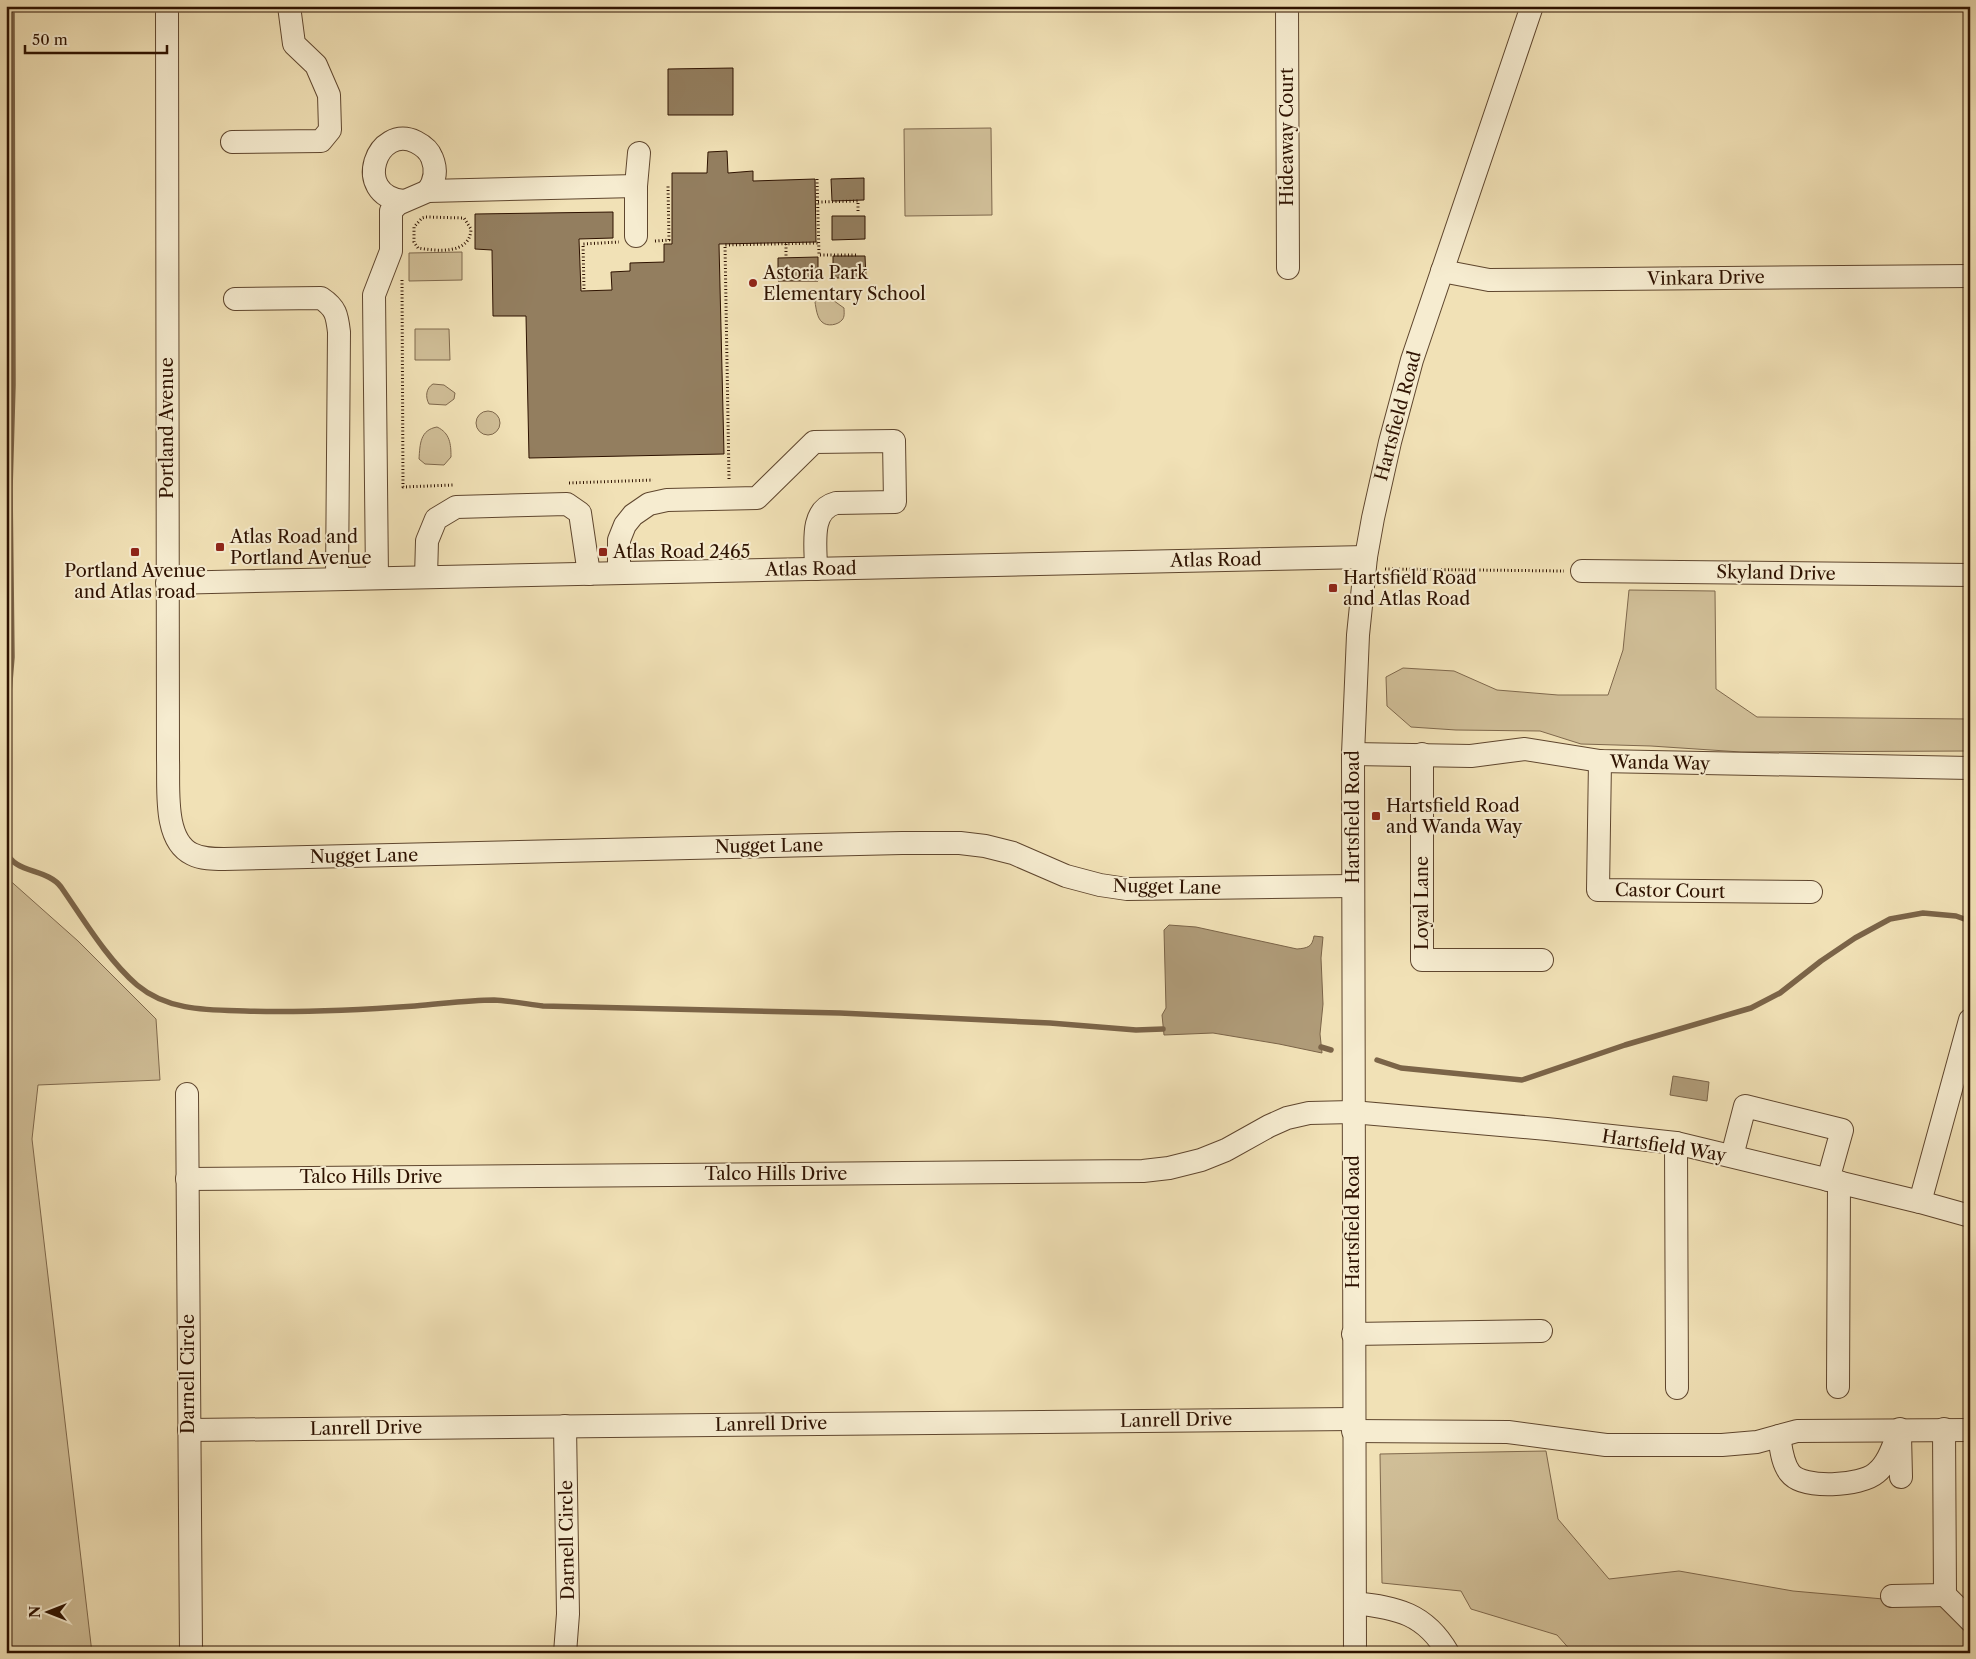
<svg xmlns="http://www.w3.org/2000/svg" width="1976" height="1659" viewBox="0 0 1976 1659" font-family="'Libre Caslon Text',serif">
	<rect width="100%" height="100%" fill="#f1e1b6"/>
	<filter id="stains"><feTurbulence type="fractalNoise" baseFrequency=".004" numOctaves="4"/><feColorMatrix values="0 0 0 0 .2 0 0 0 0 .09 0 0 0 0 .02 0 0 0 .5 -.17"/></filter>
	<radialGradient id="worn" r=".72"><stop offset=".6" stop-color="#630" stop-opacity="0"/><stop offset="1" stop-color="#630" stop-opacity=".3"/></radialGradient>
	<!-- green -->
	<g fill="#d0be97" stroke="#7f684c">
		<path d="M991 128 992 215 905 216 904 129Z"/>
		<path d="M462 252V280L409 281V253Z"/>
		<path d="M823 297 830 298 844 308C844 312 845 317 842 320 838 325 827 327 822 322 817 318 816 308 815 302L818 298Z"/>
		<path d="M415 329H449L450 360H415Z"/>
		<path d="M433 384 444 385 455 393 454 399 446 405 429 404C425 397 426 388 433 384Z"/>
		<circle cx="488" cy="423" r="12"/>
		<path d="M437 427C450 433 451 444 451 457L444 465 425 464 419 459C420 444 420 430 437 427Z"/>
		<path d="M1629 590 1715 591 1716 689 1757 717 1970 719V751L1741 752 1651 746 1581 744 1540 731 1456 730 1411 727 1387 706 1386 677 1403 668 1454 671 1497 690 1558 695H1608L1623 650Z"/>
		<path d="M6 877 78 941 156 1019 160 1080 38 1085 32 1139 92 1653H6Z"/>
		<path d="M1546 1451 1558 1519 1609 1579 1679 1571 1793 1591 1940 1604 1968 1635 1970 1653H1573L1557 1635 1471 1609 1461 1591 1382 1583 1380 1454Z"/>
	</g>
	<!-- water -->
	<g fill="#af9b78" stroke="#7b6448">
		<path d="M1169 925 1196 927 1297 949C1308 948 1312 947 1314 936L1323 937 1321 958 1323 1004 1320 1034 1322 1053 1279 1044 1213 1033 1164 1035 1162 1015 1166 1008 1164 930Z"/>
		<path d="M1673 1076 1709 1082 1707 1101 1670 1095Z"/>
	</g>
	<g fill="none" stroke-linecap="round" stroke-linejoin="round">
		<!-- stream -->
		<g stroke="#7b6448" stroke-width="5.5">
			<path d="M6 730 12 657 10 489 13 385 12 6"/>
			<path d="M6 851C14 874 47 868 61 887 84 920 107 959 137 985 168 1011 208 1010 245 1011 302 1013 358 1010 415 1006 441 1004 468 1000 494 1000 510 1001 527 1004 543 1006L840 1013 1050 1023 1136 1030 1163 1029"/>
			<path d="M1321 1047 1331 1050"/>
			<path d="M1377 1060 1401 1068 1522 1080 1625 1045 1751 1008 1780 993 1821 961 1855 938 1890 919 1923 913 1956 916 1970 921"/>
		</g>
	</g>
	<!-- building -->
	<g fill="#937e5f" stroke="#2e1200">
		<path d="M733 68V115H668V69Z"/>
		<path d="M727 151 728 173 753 171V181L815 179 816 242 719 244 724 454 529 458 526 316H493L492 250 475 249V214L613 212V238L579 239 581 291 612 290 611 272 630 271V263L664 262V244H672V173H707L708 152Z"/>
		<path d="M864 178V200L832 201 831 179Z"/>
		<path d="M832 216H865V239L832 240Z"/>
		<path d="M833 256H865L866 278H833Z"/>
		<path d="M818 257V281H778V258Z"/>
	</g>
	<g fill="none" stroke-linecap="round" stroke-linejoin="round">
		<defs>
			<g id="minor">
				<path d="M167 6 168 760C169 788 163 840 192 854 202 859 213 859 224 859L902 843H960L985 846 1013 853 1066 876 1100 885 1127 889 1352 886"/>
				<path d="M1287 6 1288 268"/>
				<path d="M232 142 321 141 330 130 329 95 316 65 294 44 289 6"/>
				<path d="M403 201C351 194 377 123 416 142 424 146 429 150 432 158 437 170 435 181 428 191"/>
				<path d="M636 236V186L639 153"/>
				<path d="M1442 271 1489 280 1970 276"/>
				<path d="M235 299 321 298C336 308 337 315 339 332L337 579"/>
				<path d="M1582 571 1970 575"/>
				<path d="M619 573V540L625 525 633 515 649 504 667 500 757 498 814 442 894 441 895 502 836 503C809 510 816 546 816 569"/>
				<path d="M426 577 427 541 436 519 456 507 567 504 580 513 589 574"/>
				<path d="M377 578 374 295 391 251V211L398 204 428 191 636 186"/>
				<path d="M167 583 1366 557"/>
				<path d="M1353 754 1471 756 1525 749 1600 761 1970 768"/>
				<path d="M1422 754V960H1542"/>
				<path d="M1600 761 1598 890 1811 892"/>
				<path d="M187 1094 191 1653"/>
				<path d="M1676 1143 1677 1388"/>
				<path d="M1732 1156 1745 1106 1842 1130 1828 1180"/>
				<path d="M187 1179 1143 1171 1169 1168 1201 1160 1226 1150 1269 1126 1287 1118 1309 1113 1352 1112 1547 1129 1676 1143 1920 1202 1970 1216"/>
				<path d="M1920 1202 1970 1020"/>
				<path d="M1353 1334 1541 1331"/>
				<path d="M1838 1387 1839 1182"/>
				<path d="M1944 1429 1945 1595 1970 1620"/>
				<path d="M189 1430 1353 1419"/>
				<path d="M1353 1431 1508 1432 1606 1445H1722L1757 1442 1797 1431 1970 1430"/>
				<path d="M1900 1435 1901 1477"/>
				<path d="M1779 1436C1781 1448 1782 1463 1790 1473 1803 1490 1861 1486 1876 1473 1889 1463 1894 1443 1900 1429"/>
				<path d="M1892 1596 1945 1595"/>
				<path d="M1355 1603C1397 1608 1425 1613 1448 1653"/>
				<path d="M565 1653 568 1614 565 1426"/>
				<path d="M1355 1653 1353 754 1358 635 1366 557 1373 518 1390 442 1412 360 1532 6"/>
			</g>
		</defs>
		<!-- minor casing -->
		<use href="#minor" stroke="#5f462e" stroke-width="24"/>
		<!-- path -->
		<g stroke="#2e1200" stroke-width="3" stroke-dasharray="1 2.5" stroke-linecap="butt">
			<path d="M817 179 819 255H856"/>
			<path d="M818 202 858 201V213"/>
			<path d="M426 217 464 218 471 229C470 255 437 251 418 248L414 242V227L422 218Z"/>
			<path d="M655 241 669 240 668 186"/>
			<path d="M786 244V257"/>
			<path d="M402 280 403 487 453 485"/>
			<path d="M584 289 583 244 619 242"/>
			<path d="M729 479 725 245 819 243"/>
			<path d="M569 483 653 480"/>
			<path d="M1385 569 1564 571"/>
		</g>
		<!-- minor -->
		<use href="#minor" stroke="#f6ecd0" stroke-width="22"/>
	</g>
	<!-- markers -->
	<g fill="#8f2418" stroke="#f6ecd0" stroke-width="2">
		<circle cx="753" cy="283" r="5"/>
		<rect x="215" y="542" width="10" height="10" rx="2.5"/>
		<rect x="130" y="547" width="10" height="10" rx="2.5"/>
		<rect x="598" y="547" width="10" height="10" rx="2.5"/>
		<rect x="1328" y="583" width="10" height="10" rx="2.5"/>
		<rect x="1371" y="811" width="10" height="10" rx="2.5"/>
	</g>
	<g text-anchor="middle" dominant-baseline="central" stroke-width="4" stroke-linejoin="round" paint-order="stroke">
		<!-- street labels -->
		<g font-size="18" fill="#2e1200" stroke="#f6ecd0">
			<text transform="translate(1287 137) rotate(-90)">Hideaway Court</text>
			<text transform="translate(1706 278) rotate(-1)">Vinkara Drive</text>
			<text transform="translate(1398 416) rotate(-75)">Hartsfield Road</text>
			<text transform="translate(167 428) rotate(-90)">Portland Avenue</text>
			<text transform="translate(1216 560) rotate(-1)">Atlas Road</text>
			<text transform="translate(811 569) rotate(-1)">Atlas Road</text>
			<text transform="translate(1776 573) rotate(1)">Skyland Drive</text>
			<text transform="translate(1660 763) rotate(1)">Wanda Way</text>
			<text transform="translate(1353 817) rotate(-90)">Hartsfield Road</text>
			<text transform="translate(769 846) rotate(-1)">Nugget Lane</text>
			<text transform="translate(364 856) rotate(-1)">Nugget Lane</text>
			<text transform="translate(1167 887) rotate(1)">Nugget Lane</text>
			<text transform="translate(1670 891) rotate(1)">Castor Court</text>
			<text transform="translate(1422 903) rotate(-90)">Loyal Lane</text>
			<text transform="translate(1664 1146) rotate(9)">Hartsfield Way</text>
			<text x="776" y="1174">Talco Hills Drive</text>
			<text x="371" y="1177">Talco Hills Drive</text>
			<text transform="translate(1353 1222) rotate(-90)">Hartsfield Road</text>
			<text transform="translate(188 1374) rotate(-90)">Darnell Circle</text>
			<text transform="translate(1176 1420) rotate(-1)">Lanrell Drive</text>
			<text transform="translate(771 1424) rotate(-1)">Lanrell Drive</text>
			<text transform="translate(366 1428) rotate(-1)">Lanrell Drive</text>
			<text transform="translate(567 1540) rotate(-91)">Darnell Circle</text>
		</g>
		<!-- poi labels -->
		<g font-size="18" fill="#2e1200" stroke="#f6ecd0" text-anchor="start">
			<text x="763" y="273">Astoria Park<tspan x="763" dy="21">Elementary School</tspan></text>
			<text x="230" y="537">Atlas Road and<tspan x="230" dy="21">Portland Avenue</tspan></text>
			<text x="613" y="552">Atlas Road 2465</text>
			<text x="135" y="571" text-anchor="middle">Portland Avenue<tspan x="135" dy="21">and Atlas road</tspan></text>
			<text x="1343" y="578">Hartsfield Road<tspan x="1343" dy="21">and Atlas Road</tspan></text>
			<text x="1386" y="806">Hartsfield Road<tspan x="1386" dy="21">and Wanda Way</tspan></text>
		</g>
	</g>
	<!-- margin -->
	<rect width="1976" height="1659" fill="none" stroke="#f1e1b6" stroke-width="25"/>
	<rect x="8" y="8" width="1961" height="1644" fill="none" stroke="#2e1200" stroke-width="2.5"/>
	<rect x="12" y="12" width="1951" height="1634" fill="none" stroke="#2e1200"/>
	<!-- north arrow -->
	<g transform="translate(48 1612) rotate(270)" stroke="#f6ecd0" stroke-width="4" paint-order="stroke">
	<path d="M0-4L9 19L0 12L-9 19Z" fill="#2e1200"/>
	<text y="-8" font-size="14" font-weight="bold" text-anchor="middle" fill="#2e1200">N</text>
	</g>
	<!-- scale -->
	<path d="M25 45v8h142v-8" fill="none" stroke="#2e1200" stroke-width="2.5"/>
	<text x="32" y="45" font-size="15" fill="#2e1200" stroke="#f6ecd0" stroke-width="4" paint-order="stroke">50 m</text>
	<rect width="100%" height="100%" filter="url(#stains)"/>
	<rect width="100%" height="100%" fill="url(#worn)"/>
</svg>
